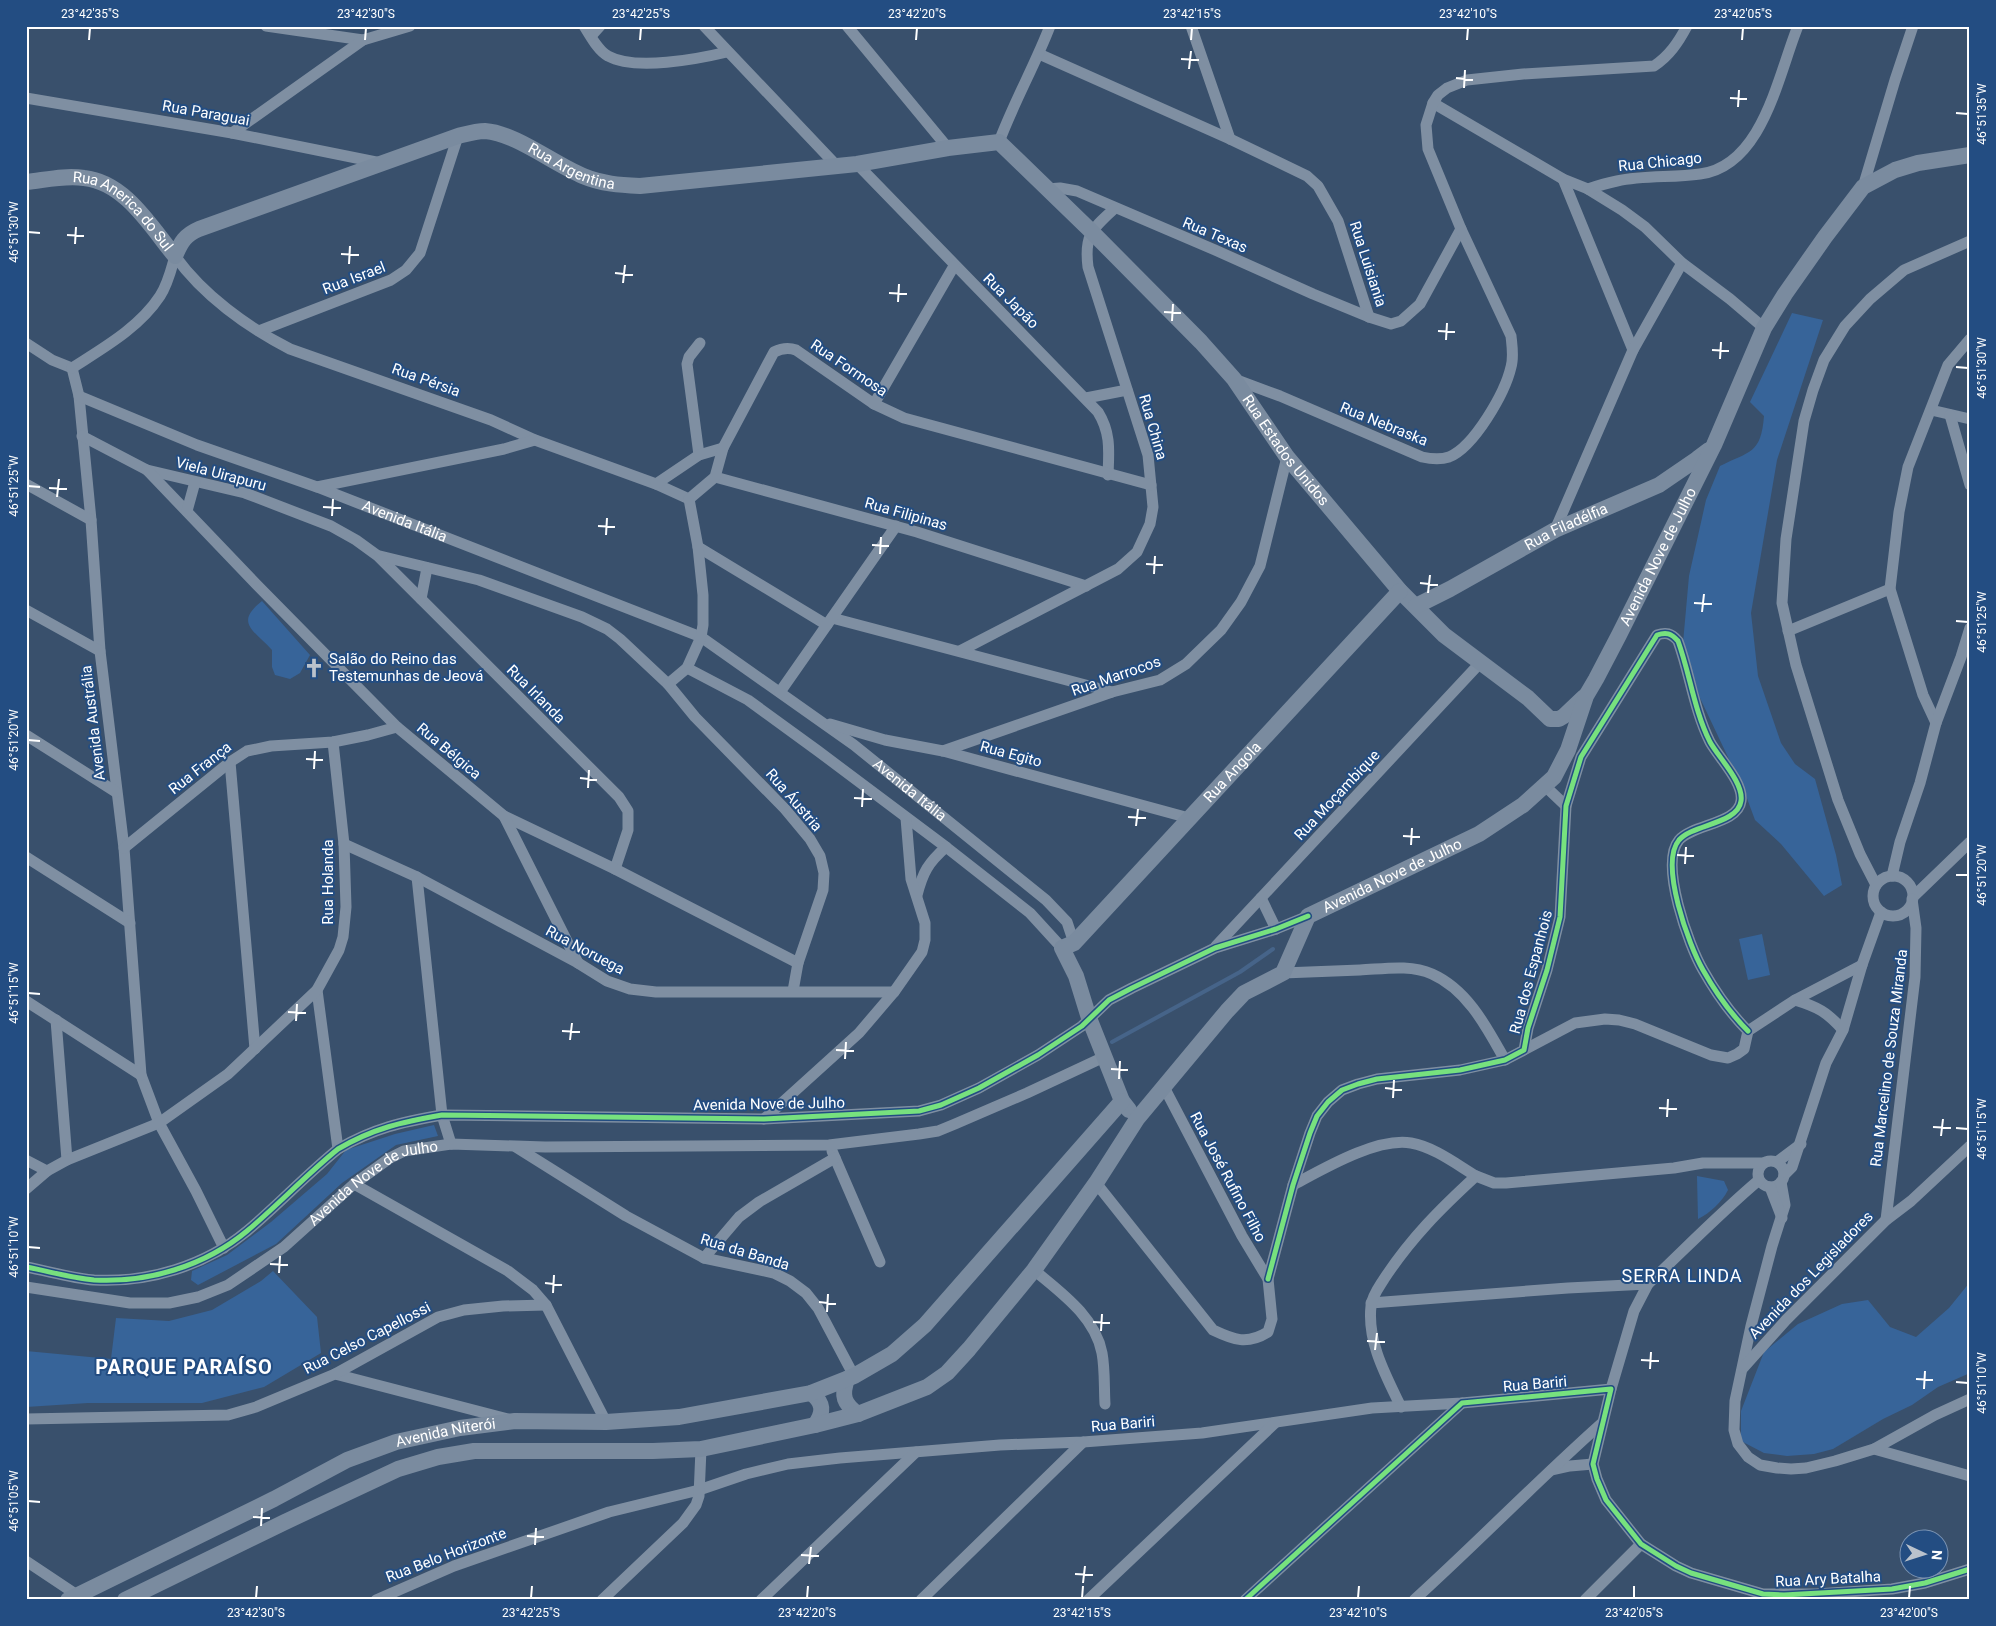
<svg xmlns="http://www.w3.org/2000/svg" width="1996" height="1626" viewBox="0 0 1996 1626" font-family="Roboto,sans-serif">
	<rect width="100%" height="100%" fill="#39506c"/>
	<!-- green -->
	<g fill="#376499">
		<path d="M1792 313 1823 320 1777 460 1751 613 1758 676 1781 743 1795 764 1815 779 1836 855 1842 885 1824 896 1781 844 1755 820 1745 793 1700 698 1683 643 1689 576 1706 500 1720 466C1750 451 1761 454 1764 416L1750 402Z"/>
		<path d="M262 601 310 655 300 673 290 679 275 675 272 667V650C254 630 234 623 262 601Z"/>
		<path d="M1762 934 1770 975 1748 980 1739 939Z"/>
		<path d="M434 1125 438 1136 396 1145 342 1183 276 1244 198 1285 191 1280 192 1271 227 1255 271 1222 327 1174 346 1150 395 1134Z"/>
		<path d="M1697 1176 1724 1181 1728 1190C1722 1202 1710 1213 1698 1219Z"/>
		<path d="M273 1271 317 1317 321 1353 264 1387 202 1403H88L26 1407V1351L111 1359 116 1318 169 1321 212 1310 261 1281Z"/>
		<path d="M1970 1282V1373L1938 1387 1912 1405 1883 1419 1833 1449 1814 1454 1787 1456 1764 1453 1741 1441V1411L1764 1352 1798 1324 1842 1304 1868 1300 1890 1327 1916 1337 1949 1308Z"/>
	</g>
	<g fill="none" stroke-linecap="round" stroke-linejoin="round">
		<!-- stream -->
		<path stroke="#466489" stroke-width="4" d="M1112 1042 1240 972 1273 949"/>
		<!-- minor -->
		<g stroke="#7f8fa2" stroke-width="11">
			<path d="M266 26 363 40"/>
			<path d="M584 26C590 35 598 51 608 56 635 71 698 59 727 52"/>
			<path d="M704 26 836 165"/>
			<path d="M847 26 948 148"/>
			<path d="M1191 26 1230 139"/>
			<path d="M591 36 600 26"/>
			<path d="M1039 54 1230 139 1307 176 1318 186 1338 221 1369 317"/>
			<path d="M26 98 232 133 381 163"/>
			<path d="M1433 103 1563 179 1588 189 1622 210 1645 227 1682 263 1730 299 1764 328"/>
			<path d="M232 133 363 40 410 26"/>
			<path d="M999 142C1014 102 1035 65 1050 26"/>
			<path d="M857 164 1098 412C1111 433 1109 451 1108 475"/>
			<path d="M1563 179 1633 350"/>
			<path d="M1863 187 1895 80 1913 26"/>
			<path d="M1047 189 1060 188 1077 191 1215 250 1313 294 1369 317 1391 324 1401 321 1420 304 1461 229"/>
			<path d="M1588 189C1597 186 1607 183 1617 181 1644 175 1673 178 1700 174 1763 166 1778 75 1798 26"/>
			<path d="M175 256C203 295 247 327 290 349L491 420 535 440 656 484 689 499"/>
			<path d="M259 331 391 280 406 270 420 253 458 136"/>
			<path d="M26 343 52 360 72 368"/>
			<path d="M72 368 79 396 91 520 100 651 124 848 141 1075 159 1123 196 1191 224 1248"/>
			<path d="M72 368C103 348 139 328 160 296 168 284 171 270 175 256"/>
			<path d="M1234 379 1280 396 1422 457C1431 459 1440 460 1449 457 1474 447 1505 393 1511 367 1514 357 1512 346 1511 336L1461 229 1428 149 1426 125 1433 103 1438 95 1447 88 1467 80 1523 74 1654 66C1669 56 1678 43 1687 26"/>
			<path id="s1" d="M79 396 197 445 317 487 701 637 854 745 1046 900 1067 922 1074 943"/>
			<path d="M1086 398 1127 390"/>
			<path d="M874 404 954 266"/>
			<path d="M1931 410 1970 419"/>
			<path d="M1950 415 1970 485"/>
			<path d="M82 436 147 470 245 493 331 526 356 540 378 556 619 797 628 811V830L615 869"/>
			<path d="M699 455 687 364 689 357 700 343"/>
			<path d="M147 470 257 585 397 727 504 816 615 869 798 963"/>
			<path d="M715 477 917 532 1086 586"/>
			<path d="M26 484 91 520"/>
			<path d="M656 484 699 455 723 448"/>
			<path d="M317 487 504 449 535 440"/>
			<path d="M187 511 195 482"/>
			<path d="M1555 530 1633 350 1682 263"/>
			<path d="M698 547 827 625"/>
			<path d="M380 556 479 580 582 617 607 629 620 639 668 684 695 717 785 809 810 839 820 856 824 873 823 890 798 963 793 991"/>
			<path d="M421 599 427 568"/>
			<path d="M26 610 100 651"/>
			<path d="M832 618 1112 692"/>
			<path d="M1788 631 1890 589"/>
			<path d="M960 651 1118 569 1137 552 1150 524 1153 507 1148 455 1088 267C1084 235 1092 229 1114 209"/>
			<path d="M687 668 748 700 818 751 946 847 1030 913 1062 948"/>
			<path d="M668 684 687 668 701 637 703 625V595L698 547 689 499 715 477 723 448 774 352C782 348 788 347 796 350L874 404 904 418 1151 485"/>
			<path d="M780 692 896 526"/>
			<path d="M1936 723 1923 695 1890 589 1899 512 1908 467 1948 365 1970 339"/>
			<path d="M830 724 885 740 943 751 1189 818"/>
			<path d="M26 735 116 792"/>
			<path d="M943 751 1112 692 1160 680 1186 664 1221 630 1241 602 1260 566 1287 457"/>
			<path d="M230 762 255 1049"/>
			<path d="M1545 786 1566 806"/>
			<path d="M504 816 578 963"/>
			<path d="M344 844 417 877 578 963 607 981 630 989 656 992H894"/>
			<path d="M124 848 230 762 247 751 271 746 333 742 368 735 397 727"/>
			<path d="M26 857 130 923"/>
			<circle cx="1893" cy="896" r="20"/>
			<path d="M1892 876 1900 842 1920 783 1936 723 1961 657 1970 628"/>
			<path d="M417 877 442 1115 451 1144"/>
			<path d="M1876 885 1860 854 1838 800 1796 665 1782 603 1786 539 1804 421 1813 390 1824 360 1845 326 1870 299 1904 270 1970 241"/>
			<path d="M917 895C923 872 928 863 946 847"/>
			<path d="M1913 897 1970 842"/>
			<path d="M1261 898 1276 929"/>
			<path d="M1216 946 1481 662"/>
			<path d="M1283 973C1309 972 1334 971 1360 970 1383 969 1410 964 1432 974 1468 990 1487 1028 1505 1060"/>
			<path d="M317 990 338 1149"/>
			<path d="M1795 1000C1818 1007 1827 1012 1843 1030"/>
			<path d="M26 1001 141 1075"/>
			<path d="M56 1020 67 1160"/>
			<path d="M1524 1050 1575 1023 1605 1019 1619 1020 1635 1024 1711 1055 1728 1058 1737 1054 1744 1049 1748 1031 1795 1000 1862 965"/>
			<path d="M764 1119 859 1033 894 992 922 952 925 940V923L911 879 906 818"/>
			<path d="M516 1147 626 1216 704 1258 774 1273 790 1281 806 1293 818 1308 854 1376"/>
			<path d="M832 1151 880 1262"/>
			<path d="M26 1160 47 1171"/>
			<circle cx="1771" cy="1174" r="13"/>
			<path d="M1777 1162 1801 1144"/>
			<path d="M1784 1175 1792 1167 1826 1063 1843 1030 1862 965 1881 912"/>
			<path d="M1759 1180C1720 1213 1685 1249 1648 1284L1634 1311 1611 1389 1593 1464 1597 1479 1606 1500 1641 1544 1676 1566 1691 1573 1763 1594H1816L1892 1589 1925 1583 1970 1569"/>
			<path d="M1781 1182 1785 1205 1772 1246 1751 1326 1735 1401 1734 1430 1738 1444 1748 1457 1760 1465 1777 1468 1791 1469 1806 1468 1835 1461 1874 1449 1970 1476"/>
			<path d="M1096 1183 1213 1330C1234 1340 1247 1345 1268 1332L1272 1319 1268 1279 1242 1236 1164 1087"/>
			<path d="M354 1184 508 1271 533 1290 546 1305 606 1422"/>
			<path d="M1293 1185C1323 1169 1377 1137 1411 1143 1434 1147 1456 1164 1476 1176"/>
			<path d="M1770 1187 1782 1218"/>
			<path d="M26 1189 47 1171 67 1160 159 1123 228 1074 317 990 339 950 343 937 346 907 344 844 333 742"/>
			<path d="M1886 1220 1915 977 1916 928 1912 899"/>
			<path d="M704 1258 739 1217 759 1202 835 1158"/>
			<path d="M26 1267C48 1271 71 1278 94 1280 148 1283 205 1266 247 1231 278 1205 306 1175 338 1149 374 1128 402 1122 442 1115L764 1119 919 1111 941 1105 979 1088 1038 1055 1082 1026 1109 1000 1132 988 1215 948 1276 929 1308 916"/>
			<path d="M1034 1270C1060 1292 1095 1316 1102 1353 1105 1369 1104 1387 1105 1404"/>
			<path d="M1268 1279 1293 1185 1310 1133 1317 1116 1328 1102 1342 1090 1358 1084 1377 1079 1460 1070 1505 1060 1524 1050 1528 1028 1547 970 1560 917 1566 806 1581 757 1657 635C1666 632 1671 633 1678 641 1690 674 1694 710 1710 742 1719 758 1744 783 1741 801 1738 824 1693 824 1679 840 1659 864 1689 946 1703 970 1716 993 1730 1013 1748 1031"/>
			<path id="s2" d="M26 1287 130 1303H169L198 1297 228 1285 284 1247 354 1184 390 1158 404 1151 451 1144 545 1147 829 1145 919 1134 938 1131 955 1124 1027 1093 1104 1057"/>
			<path d="M1371 1303 1568 1288 1648 1284"/>
			<path d="M1743 1368 1786 1320 1886 1220 1911 1201 1970 1146"/>
			<path d="M335 1374 508 1419"/>
			<path d="M1401 1407C1386 1376 1367 1342 1371 1306 1372 1296 1379 1287 1384 1279 1411 1238 1440 1209 1476 1176L1494 1183H1506L1674 1168 1703 1163H1763"/>
			<path d="M26 1419 228 1415 256 1407 335 1374 438 1317 464 1310 503 1306 546 1305"/>
			<path d="M1874 1449 1935 1415 1970 1399"/>
			<path d="M1552 1470 1570 1466 1593 1464"/>
			<path d="M26 1561 83 1599"/>
			<path d="M376 1600 454 1566 609 1512 699 1490 746 1474 788 1464 840 1458 1000 1445 1083 1442 1202 1433 1372 1408 1462 1403 1611 1389"/>
			<path d="M602 1600 683 1523 696 1505 699 1496 701 1449"/>
			<path d="M761 1600 916 1452"/>
			<path d="M921 1600 1083 1442"/>
			<path d="M1088 1600 1275 1423"/>
			<path d="M1245 1600 1462 1403"/>
			<path d="M1414 1600C1478 1542 1538 1480 1602 1423"/>
			<path d="M1585 1600 1641 1544"/>
		</g>
		<!-- secondary -->
		<g stroke="#7a8b9f" stroke-width="16">
			<path id="s3" d="M26 182C45 180 65 175 84 178 125 182 151 227 175 256 181 242 185 235 199 229L458 136C466 134 476 131 485 131 515 133 554 164 583 176 602 184 620 185 640 186L857 164 948 148 999 142 1091 231 1201 342 1234 379 1287 457 1400 591 1444 635 1528 698 1550 719H1559L1564 716 1584 697"/>
			<path id="s4" d="M1416 606 1450 589 1555 530 1659 485 1697 459 1709 450"/>
			<path id="s5" d="M1129 1110 1122 1101 1089 1018 1076 976 1062 948 1074 943 1400 591"/>
			<path d="M847 1379C841 1396 844 1404 858 1414"/>
			<path d="M811 1393C824 1403 824 1412 815 1425"/>
			<path id="s6" d="M68 1600 274 1499 347 1460 396 1442 460 1428 515 1421 606 1422 679 1417 811 1393 854 1376 892 1354 925 1325 1122 1101"/>
			<path id="s7" d="M125 1600 285 1522 398 1469 438 1457 474 1451H653L701 1449 815 1425 858 1414 927 1387 947 1373 969 1349 1034 1270 1096 1183 1137 1119 1227 1011 1244 993 1283 973 1308 916 1479 834 1523 805 1554 777 1568 750 1586 696 1596 679 1619 635 1714 445 1764 328 1785 294 1825 237 1863 187 1895 170 1918 163 1970 155"/>
		</g>
		<defs>
			<g id="cycleway">
				<path d="M26 1267C48 1271 71 1278 94 1280 148 1283 205 1266 247 1231 278 1205 306 1175 338 1149 374 1128 402 1122 442 1115L764 1119 919 1111 941 1105 979 1088 1038 1055 1082 1026 1109 1000 1132 988 1215 948 1276 929 1308 916"/>
				<path d="M1268 1279 1293 1185 1310 1133 1317 1116 1328 1102 1342 1090 1358 1084 1377 1079 1460 1070 1505 1060 1524 1050 1528 1028 1547 970 1560 917 1566 806 1581 757 1657 635C1666 632 1671 633 1678 641 1690 674 1694 710 1710 742 1719 758 1744 783 1741 801 1738 824 1693 824 1679 840 1659 864 1689 946 1703 970 1716 993 1730 1013 1748 1031"/>
				<path d="M1245 1600 1462 1403 1611 1389 1593 1464 1597 1479 1606 1500 1641 1544 1676 1566 1691 1573 1763 1594 1784 1595 1892 1589 1925 1583 1970 1569"/>
			</g>
		</defs>
		<!-- cycleway casing -->
		<use href="#cycleway" stroke="#234d82" stroke-width="8"/>
		<!-- cycleway -->
		<use href="#cycleway" stroke="#77e17e" stroke-width="5"/>
	</g>
	<!-- ticks -->
	<path fill="none" stroke="#fff" stroke-width="2" d="M89 40 90 28M365 40 366 28M640 40 641 28M916 40 917 28M1191 40 1192 28M1467 40 1468 28M1742 40 1743 28M1181 59 1199 60M1189 69 1191 51M1456 78 1473 80M1464 88 1465 70M1730 98 1747 99M1738 107 1739 90M1956 113 1968 114M28 232 40 233M67 235 84 236M75 244 76 227M341 254 359 255M349 264 350 246M615 273 633 275M623 283 625 265M889 293 907 294M898 302 899 284M1164 312 1181 313M1172 321 1173 304M1438 331 1455 332M1446 340 1447 323M1712 350 1729 351M1720 359 1721 342M1956 367 1968 368M28 486 40 487M49 488 67 489M57 497 59 479M323 507 341 508M332 516 333 499M598 526 615 527M606 535 607 518M872 545 889 546M880 554 881 537M1146 564 1163 565M1154 574 1155 556M1420 583 1438 585M1428 593 1430 575M1694 603 1712 604M1702 612 1704 594M1956 621 1968 622M28 740 40 741M306 759 323 760M314 769 315 751M580 778 597 780M588 788 589 770M854 798 872 799M862 807 863 789M1128 817 1146 818M1136 826 1138 809M1403 836 1420 837M1411 845 1412 828M1677 855 1694 856M1685 864 1686 847M1956 875H1968M28 993 40 994M288 1012 306 1013M296 1021 297 1004M562 1031 580 1032M570 1040 572 1023M836 1050 854 1051M845 1059 846 1042M1111 1069 1128 1070M1119 1079 1120 1061M1385 1088 1402 1090M1393 1098 1394 1080M1659 1108 1677 1109M1667 1117 1668 1099M1933 1127 1951 1128M1956 1128 1968 1129M1941 1136 1943 1119M28 1247 40 1248M270 1264 288 1265M279 1273 280 1256M545 1283 562 1285M553 1293 554 1275M819 1302 836 1304M827 1312 828 1294M1093 1322 1110 1323M1101 1331 1102 1314M1367 1341 1385 1342M1375 1350 1377 1333M1641 1360 1659 1361M1650 1369 1651 1352M1916 1379 1933 1380M1956 1382 1968 1383M1924 1389 1925 1371M28 1501 40 1502M253 1517 270 1518M261 1526 262 1508M527 1536 544 1537M535 1545 536 1528M801 1555 819 1556M809 1564 811 1547M1075 1574 1093 1575M1083 1583 1085 1566M256 1598 257 1586M531 1598 532 1586M807 1598 808 1586M1082 1598 1083 1586M1358 1598 1359 1586M1634 1598V1586M1909 1598 1910 1586"/>
	<!-- icons -->
	<defs>
		<symbol id="church-bare" viewBox="-9 -9 18 18"><path d="M-1.2-6h2.4v3.5h3.3v2.4h-3.3V6h-2.4V-.1h-3.3v-2.4h3.3Z" fill="#bac2cc" stroke="#234d82" stroke-width="2.5" paint-order="stroke"/></symbol>
	</defs>
	<g fill-rule="evenodd">
		<use href="#church-bare" x="300" y="654" width="28" height="28"/>
	</g>
	<g text-anchor="middle" dominant-baseline="central" stroke-width="4" stroke-linejoin="round" paint-order="stroke">
		<!-- street labels -->
		<g font-size="15" fill="#fff" stroke="#234d82">
			<text transform="translate(206 113) rotate(10)">Rua Paraguai</text>
			<text transform="translate(1660 162) rotate(-6)">Rua Chicago</text>
			<text stroke="none"><textPath href="#s3" startOffset="616">Rua Argentina</textPath></text>
			<text stroke="none"><textPath href="#s3" startOffset="110">Rua Anerica do Sul</textPath></text>
			<text transform="translate(1215 235) rotate(23)">Rua Texas</text>
			<text transform="translate(1368 264) rotate(72)">Rua Luisiania</text>
			<text transform="translate(354 278) rotate(-21)">Rua Israel</text>
			<text transform="translate(1011 301) rotate(45)">Rua Japão</text>
			<text transform="translate(849 368) rotate(34)">Rua Formosa</text>
			<text transform="translate(426 380) rotate(20)">Rua Pérsia</text>
			<text transform="translate(1384 424) rotate(22)">Rua Nebraska</text>
			<text transform="translate(1153 427) rotate(74)">Rua China</text>
			<text stroke="none"><textPath href="#s3" startOffset="1472">Rua Estados Unidos</textPath></text>
			<text transform="translate(221 474) rotate(15)">Viela Uirapuru</text>
			<text transform="translate(906 514) rotate(16)">Rua Filipinas</text>
			<text stroke="none"><textPath href="#s1" startOffset="349">Avenida Itália</textPath></text>
			<text stroke="none"><textPath href="#s4" startOffset="170">Rua Filadélfia</textPath></text>
			<text stroke="none"><textPath href="#s7" startOffset="1985">Avenida Nove de Julho</textPath></text>
			<text transform="translate(1116 676) rotate(-19)">Rua Marrocos</text>
			<text transform="translate(536 694) rotate(45)">Rua Irlanda</text>
			<text transform="translate(93 723) rotate(-97)">Avenida Austrália</text>
			<text transform="translate(449 751) rotate(40)">Rua Bélgica</text>
			<text transform="translate(1011 754) rotate(15)">Rua Egito</text>
			<text transform="translate(200 768) rotate(-38)">Rua França</text>
			<text stroke="none"><textPath href="#s5" startOffset="422">Rua Angola</textPath></text>
			<text stroke="none"><textPath href="#s1" startOffset="926">Avenida Itália</textPath></text>
			<text transform="translate(1337 795) rotate(-47)">Rua Moçambique</text>
			<text transform="translate(794 800) rotate(49)">Rua Áustria</text>
			<text stroke="none"><textPath href="#s7" startOffset="1550">Avenida Nove de Julho</textPath></text>
			<text transform="translate(328 882) rotate(-90)">Rua Holanda</text>
			<text transform="translate(585 950) rotate(28)">Rua Noruega</text>
			<text transform="translate(1531 972) rotate(-75)">Rua dos Espanhois</text>
			<text transform="translate(1889 1058) rotate(-83)">Rua Marcelino de Souza Miranda</text>
			<text transform="translate(769 1104) rotate(-1)">Avenida Nove de Julho</text>
			<text transform="translate(1228 1177) rotate(62)">Rua José Rufino Filho</text>
			<text stroke="none"><textPath href="#s2" startOffset="386">Avenida Nove de Julho</textPath></text>
			<text transform="translate(745 1252) rotate(17)">Rua da Banda</text>
			<text transform="translate(1811 1275) rotate(-46)">Avenida dos Legisladores</text>
			<text transform="translate(367 1338) rotate(-27)">Rua Celso Capellossi</text>
			<text transform="translate(1535 1384) rotate(-5)">Rua Bariri</text>
			<text transform="translate(1123 1424) rotate(-5)">Rua Bariri</text>
			<text stroke="none"><textPath href="#s6" startOffset="415">Avenida Niterói</textPath></text>
			<text transform="translate(446 1555) rotate(-21)">Rua Belo Horizonte</text>
			<text transform="translate(1828 1579) rotate(-3)">Rua Ary Batalha</text>
		</g>
		<!-- poi labels -->
		<g font-size="15" fill="#fff" stroke="#234d82" text-anchor="start">
			<text x="329" y="659">Salão do Reino das<tspan x="329" dy="17">Testemunhas de Jeová</tspan></text>
		</g>
		<!-- quarter labels -->
		<g font-size="18" letter-spacing="1" fill="#fff" stroke="#234d82">
			<text x="1682" y="1275">SERRA LINDA</text>
		</g>
		<!-- district labels -->
		<g font-size="20" font-weight="bold" letter-spacing="1" fill="#fff" stroke="#234d82">
			<text x="184" y="1367">PARQUE PARAÍSO</text>
		</g>
	</g>
	<!-- border -->
	<rect width="1996" height="1626" fill="none" stroke="#234d82" stroke-width="55"/>
	<!-- north arrow -->
	<g transform="translate(1924 1554) rotate(94)"><circle r="24" fill="#234d82" stroke="#7b94b4"/>
	<path d="M0-4L9 19L0 12L-9 19Z" fill="#bac2cc"/>
	<text y="-8" font-size="14" font-weight="bold" text-anchor="middle" fill="#ffffff">N</text>
	</g>
	<rect x="28" y="28" width="1940" height="1570" fill="none" stroke="#fff" stroke-width="2"/>
	<g font-size="12" text-anchor="middle" fill="#fff">
		<text x="90" y="18">23°42'35"S</text>
		<text x="366" y="18">23°42'30"S</text>
		<text x="641" y="18">23°42'25"S</text>
		<text x="917" y="18">23°42'20"S</text>
		<text x="1192" y="18">23°42'15"S</text>
		<text x="1468" y="18">23°42'10"S</text>
		<text x="1743" y="18">23°42'05"S</text>
		<text transform="translate(1982 114) rotate(-90)" y="4">46°51'35"W</text>
		<text transform="translate(14 232) rotate(-90)" y="4">46°51'30"W</text>
		<text transform="translate(1982 368) rotate(-90)" y="4">46°51'30"W</text>
		<text transform="translate(14 486) rotate(-90)" y="4">46°51'25"W</text>
		<text transform="translate(1982 622) rotate(-90)" y="4">46°51'25"W</text>
		<text transform="translate(14 740) rotate(-90)" y="4">46°51'20"W</text>
		<text transform="translate(1982 875) rotate(-90)" y="4">46°51'20"W</text>
		<text transform="translate(14 993) rotate(-90)" y="4">46°51'15"W</text>
		<text transform="translate(1982 1129) rotate(-90)" y="4">46°51'15"W</text>
		<text transform="translate(14 1247) rotate(-90)" y="4">46°51'10"W</text>
		<text transform="translate(1982 1383) rotate(-90)" y="4">46°51'10"W</text>
		<text transform="translate(14 1501) rotate(-90)" y="4">46°51'05"W</text>
		<text x="256" y="1617">23°42'30"S</text>
		<text x="531" y="1617">23°42'25"S</text>
		<text x="807" y="1617">23°42'20"S</text>
		<text x="1082" y="1617">23°42'15"S</text>
		<text x="1358" y="1617">23°42'10"S</text>
		<text x="1634" y="1617">23°42'05"S</text>
		<text x="1909" y="1617">23°42'00"S</text>
	</g>
</svg>
